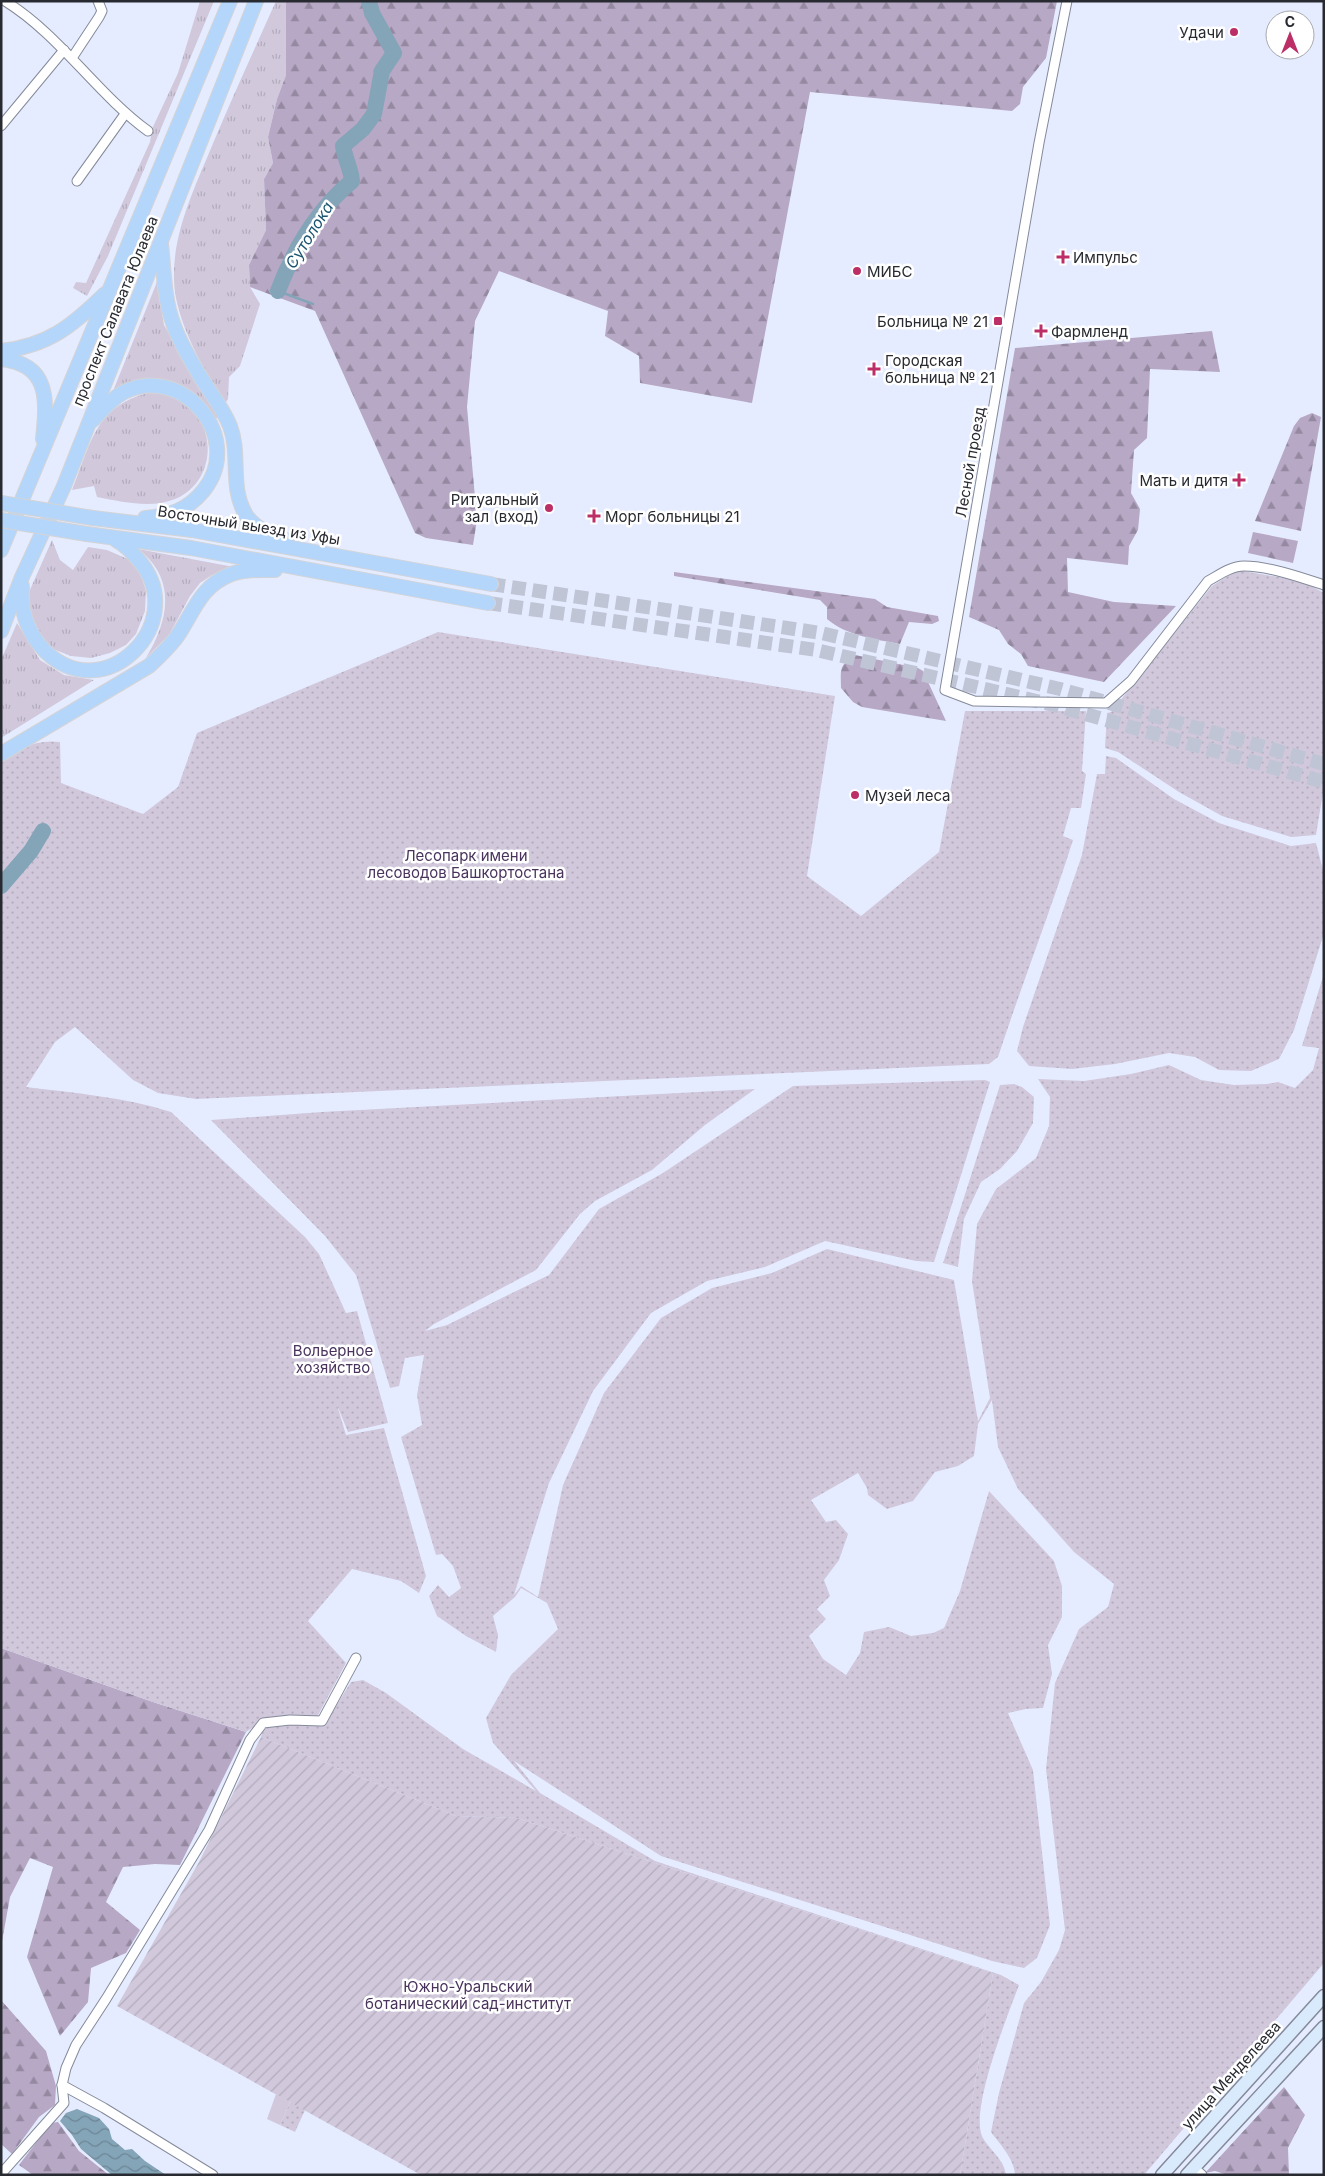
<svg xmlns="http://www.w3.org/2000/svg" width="1325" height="2176" viewBox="0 0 1325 2176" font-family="Inter,sans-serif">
	<defs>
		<pattern id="grass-tufts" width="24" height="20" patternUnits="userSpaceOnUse" patternTransform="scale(1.25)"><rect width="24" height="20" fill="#d1c8dc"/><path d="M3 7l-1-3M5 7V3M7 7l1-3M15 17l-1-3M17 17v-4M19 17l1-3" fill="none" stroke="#b3acbd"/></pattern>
		<pattern id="forest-firs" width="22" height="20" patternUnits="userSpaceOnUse" patternTransform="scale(1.25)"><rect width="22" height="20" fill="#b7a8c6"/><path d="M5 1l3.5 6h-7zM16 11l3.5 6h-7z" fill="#9589a1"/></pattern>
		<pattern id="park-dots" width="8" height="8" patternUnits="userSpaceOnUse" patternTransform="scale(1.25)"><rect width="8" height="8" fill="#d1c8dc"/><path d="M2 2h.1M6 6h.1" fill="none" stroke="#b3acbd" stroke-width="1.8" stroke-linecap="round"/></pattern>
		<pattern id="garden-furrows" width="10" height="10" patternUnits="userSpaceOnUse" patternTransform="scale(1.25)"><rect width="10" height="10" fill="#d1c8dc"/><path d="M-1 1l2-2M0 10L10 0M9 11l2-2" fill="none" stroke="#b3acbd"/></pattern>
		<pattern id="water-waves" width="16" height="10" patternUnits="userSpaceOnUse" patternTransform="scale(1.25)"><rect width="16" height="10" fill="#84a4b7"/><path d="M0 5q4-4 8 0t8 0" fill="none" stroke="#6c8695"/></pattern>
	</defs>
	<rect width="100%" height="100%" fill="#e6ecff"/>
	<!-- grass -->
	<g fill="url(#grass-tufts)">
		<path d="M200 1H214L108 256 87 296 73 288 76 282 86 283 150 142 152 129 178 73Z"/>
		<path d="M276 1H286V75L277 99 268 137 273 163 264 179 266 230 249 265 250 287 260 304 240 366 229 377 228 399 224 405C206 371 184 337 176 298 166 244 194 190 214 141 234 94 255 48 276 1Z"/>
		<path d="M157 282 164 325 218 417 214 420C211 414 207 405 202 400 176 373 144 380 113 391Z"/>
		<path d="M147 393C153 393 160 392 166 394 223 411 222 493 161 503 139 506 118 501 97 497L94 486 72 490C91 444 94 408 147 393Z"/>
		<path d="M52 540 60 560 73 570 88 547 107 550 130 560 139 569 146 591 145 611 136 634 126 645 110 653 91 658 71 656 53 649 41 635 31 618 29 592Z"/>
		<path d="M138 549 234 567 212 575 200 583 190 596 169 635 146 658C169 620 177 579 138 549Z"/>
		<path d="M17 623 40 660 64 675 94 680 1 738V660Z"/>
	</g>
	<!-- forest -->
	<g fill="url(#forest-firs)">
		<path d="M286 1H1057L1046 58 1023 87 1020 104 1012 111 810 92 752 403 640 383 639 356 605 336 608 311 499 271 475 321 467 407 477 520 473 545 426 538 415 533 315 311 250 287 249 265 266 230 264 179 273 163 268 137 277 99 286 75Z"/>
		<path d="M1212 331 1220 372 1150 369 1147 438 1134 450 1131 493 1140 509 1138 530 1129 546 1128 565 1067 558 1068 592 1114 602 1176 606 1104 682 1028 666 1021 654 1008 644 999 630 969 617 1015 348Z"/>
		<path d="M1312 413 1321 417 1301 531 1255 521 1294 426 1300 418Z"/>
		<path d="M1253 532 1298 541 1293 563 1248 553Z"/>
		<path d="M674 572 875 599 887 607 938 616 939 621 932 624 909 622 900 644C875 639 847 636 827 619V607L820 600 674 576Z"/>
		<path d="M855 655 918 668 923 671 946 721 862 707 853 702 841 688C841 670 838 666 855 655Z"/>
		<path d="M1 1648 153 1702 246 1732 180 1865 155 1864 123 1867 106 1902 140 1930 126 1953 91 1968 88 2002 60 2036 27 1957 53 1867 30 1858 10 1897 1 1947Z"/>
		<path d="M1 2000 46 2051 56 2086 55 2105 39 2117 12 2154 1 2144Z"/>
		<path d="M1284 2087 1305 2115 1288 2148 1289 2175H1228L1215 2171 1205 2173Z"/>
		<path d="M58 2122 79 2151 109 2175H33L19 2165 51 2123Z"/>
	</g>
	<!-- park -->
	<g fill="url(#park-dots)">
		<path d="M1237 570 1302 581 1324 593V786L1316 835 1291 837 1222 816 1179 792 1118 752 1105 748 1107 713 1111 712 1212 586Z"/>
		<path d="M438 632 835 696 807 876 861 916 939 852 965 711H1086L1082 771 1086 774 1081 808H1071L1063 836 1073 840C1050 913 1022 984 998 1057L989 1064 196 1099 158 1093 133 1080 75 1027 55 1042 26 1087C74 1093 124 1097 171 1112L305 1237 319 1254 346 1313 357 1311 388 1423 348 1432 337 1405 346 1435 384 1428 426 1576 419 1593 401 1581 352 1569 308 1621 346 1663 317 1717 301 1723 324 1725 351 1682 363 1680 386 1693 463 1749 536 1791 493 1743 486 1718 511 1675 558 1629 547 1603 521 1588 515 1597 493 1616 498 1635 496 1652 466 1636 437 1616 429 1596 438 1585 449 1597 461 1588 453 1566 442 1554 436 1555 401 1437 422 1425 417 1395 424 1355 405 1358 399 1386 390 1388 356 1275 325 1236 211 1120 322 1112 755 1089 705 1125 652 1170 595 1201 580 1214 536 1270 434 1324 425 1331 447 1325 549 1275 599 1209 663 1173 793 1086 985 1080 990 1082 934 1262 916 1261 825 1241 765 1267 707 1281 651 1313 593 1391 549 1483 514 1595 521 1586 538 1597 563 1485 604 1393 661 1318 712 1288 772 1273 827 1249 954 1280 978 1421 990 1398 972 1281 977 1224 996 1189 1036 1158 1049 1126 1050 1097 1038 1079 1084 1081 1131 1074 1169 1065 1201 1080 1234 1085 1267 1084 1278 1082 1295 1088 1313 1070 1319 1048 1302 1046 1324 973V1963L1144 2175H1015C1015 2160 999 2143 991 2132L999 2093 1024 2003 1041 1982 1059 1950 1065 1930 1046 1769 1055 1683 1079 1629 1108 1607 1114 1584 1074 1552 1018 1489 998 1447 992 1400 978 1424 974 1456 958 1466 935 1472 913 1501 887 1509 868 1495 867 1488 858 1473 811 1500 826 1522 836 1520 848 1534 839 1560 824 1580 830 1596 817 1609 826 1619 809 1636 823 1659 846 1675 860 1653 864 1632 889 1627 911 1636 933 1633 944 1628 960 1591 989 1491 1054 1561 1062 1586V1617L1048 1645 1052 1674 1043 1708 1026 1709 1008 1713 1033 1770 1050 1925 1037 1958 1024 1968 992 1961 661 1856 514 1761 540 1793 655 1861 1001 1975 1019 1985C1007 2017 973 2102 981 2133 984 2146 1004 2157 1006 2175H960L993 1973 517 1818 456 1816 261 1737 266 1719 246 1732 153 1702 1 1648V762C21 748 35 739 60 742L61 783 143 814 178 787 197 733Z"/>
		<path d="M1106 756 1116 758 1174 799 1219 823 1291 846 1316 843 1324 874V933L1294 1030 1279 1059 1251 1071 1219 1070 1195 1057 1169 1053 1115 1064 1072 1069 1029 1066 1017 1051 1023 1027 1082 855 1097 774H1105Z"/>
		<path d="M1014 1084 1022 1087 1034 1097 1033 1123 1017 1151 1000 1169 981 1182 964 1219 958 1267 943 1263 1000 1085Z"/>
		<path d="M290 2102 305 2110 295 2132 280 2125Z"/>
	</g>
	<!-- garden -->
	<path fill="url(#garden-furrows)" d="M261 1737 456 1816 517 1818 993 1973 960 2175H421L117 2006 199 1862Z"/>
	<!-- pitch -->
	<path fill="#d1c8dc" d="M276 2094 290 2102 280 2125 267 2119Z"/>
	<!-- water -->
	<path fill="url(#water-waves)" d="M77 2109 99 2118 109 2129 112 2139 125 2150 132 2149 145 2161 166 2175H112L81 2149 72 2135 60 2121 66 2113Z"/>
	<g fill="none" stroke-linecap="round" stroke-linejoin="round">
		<!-- stream -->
		<path stroke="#84a4b7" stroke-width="2.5" d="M278 291 313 304"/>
		<!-- river -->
		<g stroke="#84a4b7" stroke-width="16">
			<path d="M278 291C294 249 317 210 352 181 351 169 345 159 343 146L363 129 374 114 382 71 394 53 372 13 369 1"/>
			<path d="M1 886 31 851 43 831"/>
		</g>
		<!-- primary-tunnel -->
		<g stroke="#c0c5d6" stroke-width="14" stroke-dasharray="14 7" stroke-linecap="butt">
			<path d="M491 584 821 633 1060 689 1324 764"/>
			<path d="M488 603 816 650 1054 705 1324 782"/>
		</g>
		<defs>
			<g id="minor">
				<path d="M5 1C60 35 96 93 148 131"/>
				<path d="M1067 1 1039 143 945 690 974 701 1106 703 1131 681 1208 581C1219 575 1231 566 1244 566 1268 566 1300 577 1324 585"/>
				<path d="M72 58 99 17 102 11 98 1"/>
				<path d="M1 126 64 50"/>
				<path d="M77 181 125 114"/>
				<path d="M62 2085 104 2108 213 2175"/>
				<path d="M1194 2168 1202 2175"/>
				<path d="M1 2174 64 2103 62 2085 66 2068 76 2045 106 1999 209 1830 250 1740 263 1723 290 1720 322 1721 356 1658"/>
			</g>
			<g id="secondary">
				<path d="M1162 2175 1324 1996"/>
				<path d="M1187 2175 1324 2027"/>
			</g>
			<g id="primary">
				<path d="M161 244C164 270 164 299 173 323 178 339 188 356 197 371 207 389 222 406 230 426 241 455 229 487 246 515 255 529 272 535 287 541"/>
				<path d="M1 351C48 346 72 326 105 294"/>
				<path d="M1 359C50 364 47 400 43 439"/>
				<path d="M93 420C102 410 111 399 124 392 183 363 245 438 204 490 188 510 170 516 145 518"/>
				<path d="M93 518 192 530 491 584"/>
				<path d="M87 534 191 548 488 603"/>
				<path d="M1 550 230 1"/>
				<path d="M22 586C20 611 28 634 46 652 105 708 189 624 141 563 134 554 126 545 116 540"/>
				<path d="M1 631 22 577 64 486 256 1"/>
				<path d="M1 754 149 666C160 656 172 645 180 632 194 610 202 586 229 575 243 569 260 570 275 570"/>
			</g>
		</defs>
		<!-- minor casing -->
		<use href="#minor" stroke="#848a9a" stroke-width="11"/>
		<!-- secondary casing -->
		<use href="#secondary" stroke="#848a9a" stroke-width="15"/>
		<!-- primary casing -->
		<use href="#primary" stroke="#d4d4d6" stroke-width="16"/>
		<!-- minor -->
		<use href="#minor" stroke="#fff" stroke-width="9"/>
		<!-- secondary -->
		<use href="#secondary" stroke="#daeafd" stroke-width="12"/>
		<!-- primary -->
		<use href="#primary" stroke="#b5d6fb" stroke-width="14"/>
		<defs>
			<g id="primary-bridge">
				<path d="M1 503 93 518"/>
				<path d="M1 520 87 534"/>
			</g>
		</defs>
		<!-- primary-bridge casing -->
		<use href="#primary-bridge" stroke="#d4d4d6" stroke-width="16" stroke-linecap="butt"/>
		<!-- primary-bridge -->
		<use href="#primary-bridge" stroke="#b5d6fb" stroke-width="14"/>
	</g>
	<!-- markers -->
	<g fill="#bb2f66" stroke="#fff" stroke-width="2">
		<circle cx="1234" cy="32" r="5"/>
		<path d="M1060.5 249.5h5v5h5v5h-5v5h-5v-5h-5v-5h5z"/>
		<circle cx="857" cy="271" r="5"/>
		<rect x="993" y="316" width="10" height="10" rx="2.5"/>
		<path d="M1038.5 323.5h5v5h5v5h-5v5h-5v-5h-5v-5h5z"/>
		<path d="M871.5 361.5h5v5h5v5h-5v5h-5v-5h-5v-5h5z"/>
		<path d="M1236.5 472.5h5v5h5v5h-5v5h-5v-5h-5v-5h5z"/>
		<circle cx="549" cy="508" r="5"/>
		<path d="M591.5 508.5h5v5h5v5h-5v5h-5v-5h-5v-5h5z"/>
		<circle cx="855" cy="795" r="5"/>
	</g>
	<g text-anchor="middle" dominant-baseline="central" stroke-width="5" stroke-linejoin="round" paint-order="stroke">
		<!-- poi labels -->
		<g font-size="15" fill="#282a31" stroke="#fff" text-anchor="start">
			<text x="1224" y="32" text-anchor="end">Удачи</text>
			<text x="1073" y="257">Импульс</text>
			<text x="867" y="271">МИБС</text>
			<text x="988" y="321" text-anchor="end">Больница № 21</text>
			<text x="1051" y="331">Фармленд</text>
			<text x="885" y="360">Городская<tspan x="885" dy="17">больница № 21</tspan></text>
			<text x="1228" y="480" text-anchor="end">Мать и дитя</text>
			<text x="539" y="499" text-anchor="end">Ритуальный<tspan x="539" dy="17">зал (вход)</tspan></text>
			<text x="605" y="516">Морг больницы 21</text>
			<text x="865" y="795">Музей леса</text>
		</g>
		<!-- street labels -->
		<g font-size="15" fill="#282a31" stroke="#fff">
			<text transform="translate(115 311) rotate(-68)">проспект Салавата Юлаева</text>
			<text transform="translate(970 462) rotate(-80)">Лесной проезд</text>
			<text transform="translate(249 525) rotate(9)">Восточный выезд из Уфы</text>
			<text transform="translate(1231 2075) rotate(-48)">улица Менделеева</text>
		</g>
		<!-- park labels -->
		<g font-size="15" fill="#49335d" stroke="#fff">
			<text x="466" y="855">Лесопарк имени<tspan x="466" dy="17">лесоводов Башкортостана</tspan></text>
			<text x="333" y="1350">Вольерное<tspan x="333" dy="17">хозяйство</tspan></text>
			<text x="468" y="1986">Южно-Уральский<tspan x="468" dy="17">ботанический сад-институт</tspan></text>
		</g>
		<!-- water labels -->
		<g font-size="16" font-style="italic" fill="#1b5571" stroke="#fff">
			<text transform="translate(309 235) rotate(-58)">Сутолока</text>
		</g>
	</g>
	<!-- border -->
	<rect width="1325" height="2176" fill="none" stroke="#282a31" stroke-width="5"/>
	<!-- north arrow -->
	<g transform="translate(1290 35)"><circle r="24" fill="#ffffff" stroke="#a9aaad"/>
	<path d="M0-4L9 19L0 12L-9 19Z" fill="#bb2f66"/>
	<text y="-8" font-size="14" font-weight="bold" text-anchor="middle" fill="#282a31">С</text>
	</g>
</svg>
